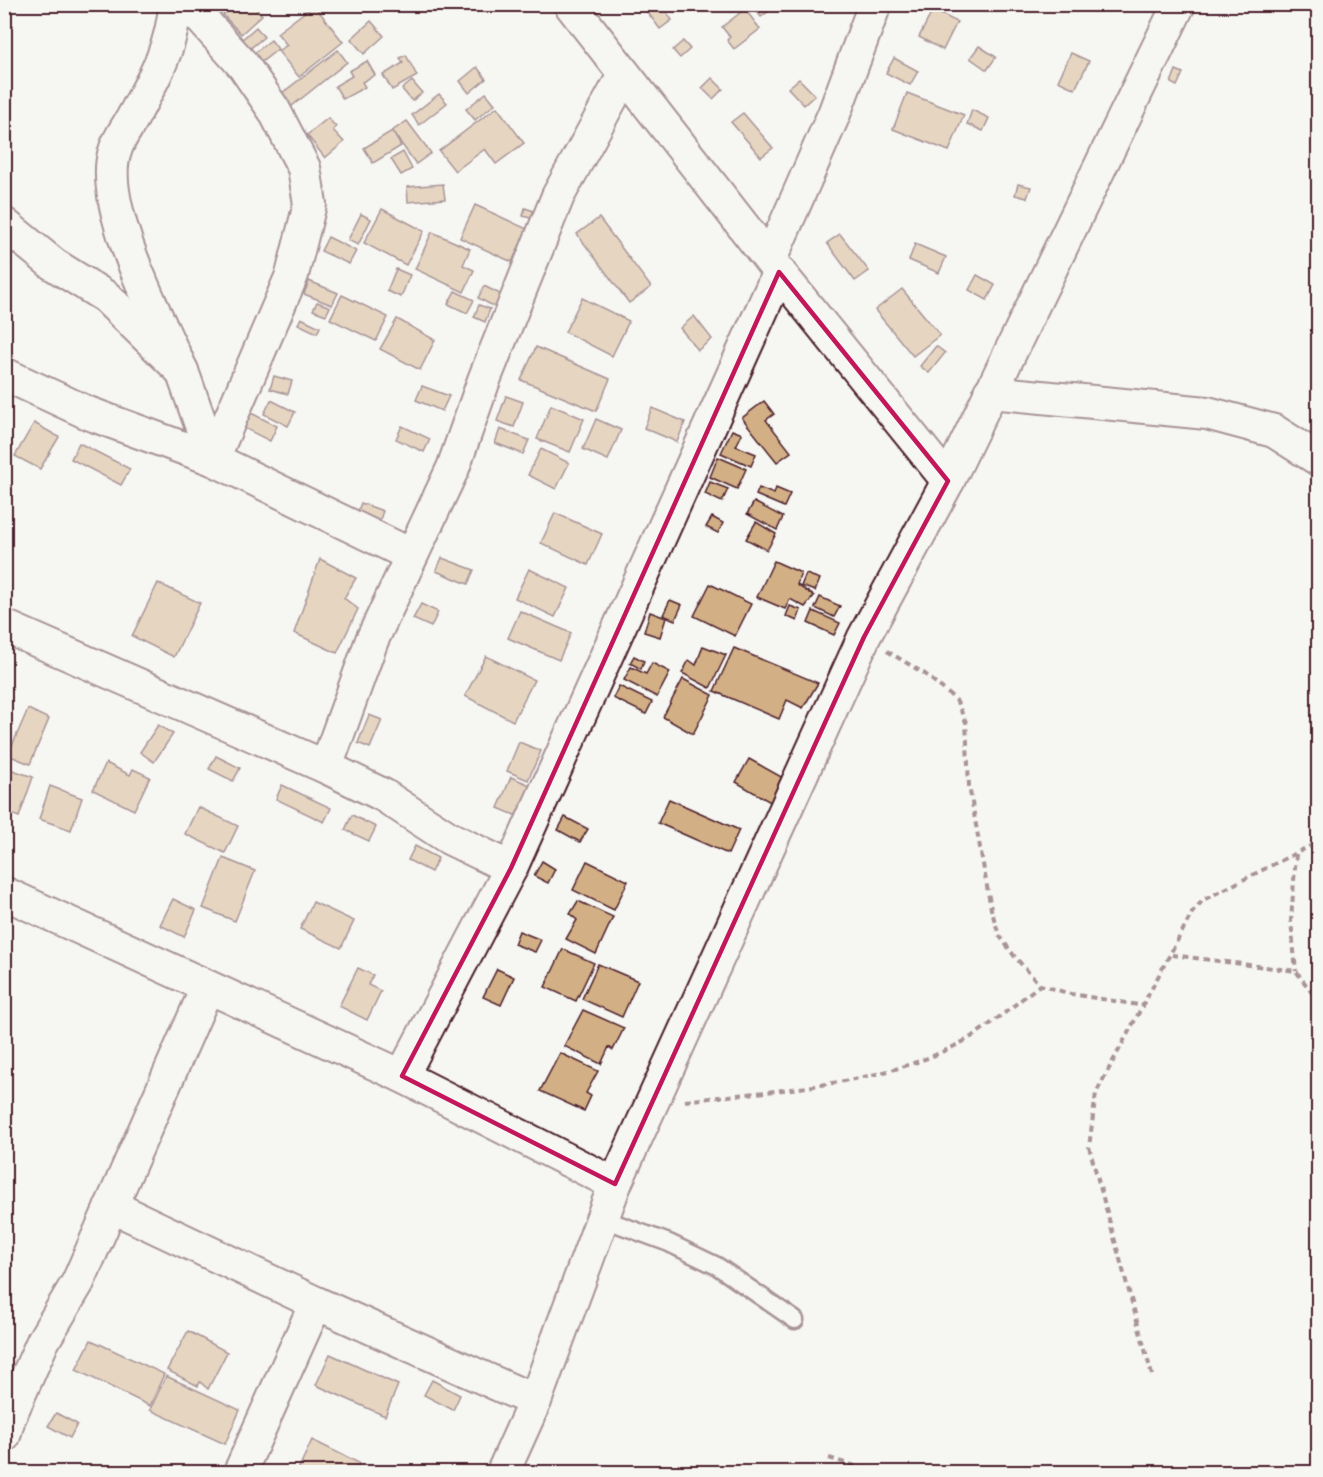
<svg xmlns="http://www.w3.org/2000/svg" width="1323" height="1477" viewBox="0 0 1323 1477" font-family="Dekko,sans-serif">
	<rect width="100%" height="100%" fill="#f6f6f2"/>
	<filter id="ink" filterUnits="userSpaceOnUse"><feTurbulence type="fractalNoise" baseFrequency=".0167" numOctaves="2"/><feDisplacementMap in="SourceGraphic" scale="12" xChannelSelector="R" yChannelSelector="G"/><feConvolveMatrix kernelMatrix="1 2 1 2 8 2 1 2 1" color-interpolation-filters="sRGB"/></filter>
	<g filter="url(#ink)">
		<!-- building -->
		<g fill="#d2af85" stroke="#4a1f2b" stroke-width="1.5">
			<path d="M234 4H252L262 15 241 34 223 15Z"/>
			<path d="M650 4H661L672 20 660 29 645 9Z"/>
			<path d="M751 4H778L761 17Z"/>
			<path d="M314 5 343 42 299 77 278 51 287 45 277 33Z"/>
			<path d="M745 9 760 29 734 49 727 40 730 37 722 27Z"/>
			<path d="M933 10 957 22 943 50 919 37Z"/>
			<path d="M371 21 384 36 364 54 351 39Z"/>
			<path d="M256 27 264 37 247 51 239 42Z"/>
			<path d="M271 40 278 49 255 67 248 58Z"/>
			<path d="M683 41 690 49 680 58 673 50Z"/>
			<path d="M979 46 996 57 987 70 970 58Z"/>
			<path d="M338 50 347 62 287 110 277 97Z"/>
			<path d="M1071 53 1089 61 1075 89 1058 81Z"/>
			<path d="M406 55 417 76 392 90 383 75 403 63 400 58Z"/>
			<path d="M894 58 918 71 910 85 886 73Z"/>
			<path d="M367 61 375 75 362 82 365 87 343 99 335 86 352 76 349 71Z"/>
			<path d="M477 67 486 79 469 93 460 81Z"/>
			<path d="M1176 70 1183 73 1177 86 1171 83Z"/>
			<path d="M712 78 723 89 713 99 702 88Z"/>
			<path d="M799 79 815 95 804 105 788 88Z"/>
			<path d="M412 81 422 93 412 101 402 89Z"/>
			<path d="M486 93 495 104 475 120 466 109Z"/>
			<path d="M907 93 964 115 949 151 893 129Z"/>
			<path d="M439 94 447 103 419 125 412 115Z"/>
			<path d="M497 107 524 143 496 164 485 149 455 171 439 151Z"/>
			<path d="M972 110 989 118 983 131 967 124Z"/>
			<path d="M743 113 773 148 761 157 731 122Z"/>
			<path d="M328 118 336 127 333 130 344 142 325 158 307 135Z"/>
			<path d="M407 121 431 153 416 164 392 131Z"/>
			<path d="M392 131 401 146 373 163 364 148Z"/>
			<path d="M403 152 412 169 401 175 391 159Z"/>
			<path d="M443 184 445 199 408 202 407 187Z"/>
			<path d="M1018 184 1031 187 1027 198 1015 195Z"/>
			<path d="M475 205 527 229 512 262 460 238Z"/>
			<path d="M525 208 537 212 534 219 523 216Z"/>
			<path d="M382 209 424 231 406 265 364 243Z"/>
			<path d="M361 214 371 219 358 245 348 240Z"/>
			<path d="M599 218 651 287 629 303 577 234Z"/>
			<path d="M432 232 470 249 463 265 474 270 464 292 415 269Z"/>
			<path d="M840 234 869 271 855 281 827 243Z"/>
			<path d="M328 237 356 251 349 264 321 251Z"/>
			<path d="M915 244 946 257 939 273 909 260Z"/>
			<path d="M396 269 410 275 401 297 387 291Z"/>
			<path d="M977 275 995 285 987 300 969 290Z"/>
			<path d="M309 281 338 293 332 305 304 294Z"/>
			<path d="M484 286 504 296 497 308 478 298Z"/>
			<path d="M902 289 940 335 913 356 875 310Z"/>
			<path d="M455 291 474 300 467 313 448 304Z"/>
			<path d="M342 295 388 317 376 341 330 319Z"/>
			<path d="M582 298 629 321 612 356 565 332Z"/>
			<path d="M317 302 330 307 326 315 313 310Z"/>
			<path d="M479 305 490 309 485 322 474 317Z"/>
			<path d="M694 316 712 339 698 350 680 328Z"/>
			<path d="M301 318 320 327 317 333 298 324Z"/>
			<path d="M397 319 435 340 420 370 380 349Z"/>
			<path d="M936 346 945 353 929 373 920 366Z"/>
			<path d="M536 347 610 379 596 411 521 380Z"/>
			<path d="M274 376 292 381 288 394 270 389Z"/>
			<path d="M422 386 449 396 442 411 416 400Z"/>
			<path d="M506 396 523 402 514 427 497 421Z"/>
			<path d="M271 400 295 412 288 426 264 414Z"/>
			<path d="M764 401 774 414 766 420 791 452 777 462 742 418Z"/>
			<path d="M551 405 584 419 570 452 537 439Z"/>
			<path d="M652 408 685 422 677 442 644 428Z"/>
			<path d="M251 413 277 426 270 441 244 428Z"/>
			<path d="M596 419 621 430 608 460 583 449Z"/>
			<path d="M34 423 59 437 40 469 15 456Z"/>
			<path d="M402 426 430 439 424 452 396 439Z"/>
			<path d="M500 429 529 440 523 454 495 443Z"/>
			<path d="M732 430 742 434 736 446 756 454 751 466 721 453Z"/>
			<path d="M79 443 130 469 121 485 71 459Z"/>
			<path d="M541 449 569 463 556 489 528 475Z"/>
			<path d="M718 457 746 469 737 489 710 477Z"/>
			<path d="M710 482 728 489 722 502 705 494Z"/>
			<path d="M759 488 774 494 776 488 790 494 784 507 756 495Z"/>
			<path d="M754 502 783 517 777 530 747 514Z"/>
			<path d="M361 503 383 511 378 525 356 516Z"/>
			<path d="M555 513 602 534 588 565 541 543Z"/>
			<path d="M712 517 723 523 718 533 706 527Z"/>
			<path d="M756 522 776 534 767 550 746 539Z"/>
			<path d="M442 558 474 570 468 584 436 571Z"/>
			<path d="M320 559 356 578 344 598 358 609 337 653 294 633Z"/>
			<path d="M774 561 801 573 797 585 814 596 805 607 790 599 785 609 757 597Z"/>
			<path d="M529 569 569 588 555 617 515 598Z"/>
			<path d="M806 574 820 579 815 591 801 586Z"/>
			<path d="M158 583 200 603 174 657 132 636Z"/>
			<path d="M710 584 751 604 735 636 694 616Z"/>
			<path d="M820 597 840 606 834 617 815 608Z"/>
			<path d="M670 600 682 605 675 620 663 615Z"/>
			<path d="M421 604 438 612 431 627 413 619Z"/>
			<path d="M790 606 801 610 797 621 786 616Z"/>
			<path d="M520 611 571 633 559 660 508 638Z"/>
			<path d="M813 611 840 623 834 635 808 623Z"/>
			<path d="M650 612 666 618 660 637 644 632Z"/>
			<path d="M703 646 726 655 710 688 682 673 689 660 696 665Z"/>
			<path d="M734 648 818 683 803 708 787 700 779 719 714 691Z"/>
			<path d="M486 656 534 680 513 721 465 696Z"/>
			<path d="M634 656 644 661 641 669 630 663Z"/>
			<path d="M652 663 670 672 657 697 624 680 631 667 646 674Z"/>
			<path d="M683 679 713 695 693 734 663 717Z"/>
			<path d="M619 686 652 702 646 714 613 698Z"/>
			<path d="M28 709 49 719 30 764 8 755Z"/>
			<path d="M369 715 382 720 370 748 358 743Z"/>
			<path d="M158 725 173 734 154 762 140 752Z"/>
			<path d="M519 742 541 751 528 780 507 771Z"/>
			<path d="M216 756 240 768 233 781 209 769Z"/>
			<path d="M749 759 785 779 772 803 736 782Z"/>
			<path d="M106 763 130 775 133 769 150 777 134 810 93 790Z"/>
			<path d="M4 767 33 777 19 817 4 811Z"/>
			<path d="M511 777 530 785 517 816 498 808Z"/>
			<path d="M282 785 331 808 324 822 276 799Z"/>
			<path d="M50 786 82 798 71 830 39 819Z"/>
			<path d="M669 799 739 830 728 854 658 823Z"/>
			<path d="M198 807 238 826 225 853 185 834Z"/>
			<path d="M352 815 376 827 369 841 345 830Z"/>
			<path d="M565 817 588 829 580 842 558 830Z"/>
			<path d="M415 846 438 858 431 872 408 860Z"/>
			<path d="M223 858 255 871 235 921 203 908Z"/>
			<path d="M542 861 555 869 548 883 534 876Z"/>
			<path d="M587 861 628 881 614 910 573 890Z"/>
			<path d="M173 899 196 910 184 937 160 925Z"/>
			<path d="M578 901 613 917 596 954 566 939 577 920 570 914Z"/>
			<path d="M313 902 354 921 341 948 300 929Z"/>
			<path d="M519 931 541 940 535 952 514 944Z"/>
			<path d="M563 949 594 963 576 1001 545 987Z"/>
			<path d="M598 964 638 981 622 1017 582 999Z"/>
			<path d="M358 968 373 975 368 985 381 991 367 1020 339 1006Z"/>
			<path d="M497 969 514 977 501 1005 483 997Z"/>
			<path d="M583 1010 624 1028 613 1050 609 1047 601 1064 564 1046Z"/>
			<path d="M560 1053 598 1071 586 1093 591 1096 584 1111 540 1091Z"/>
			<path d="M188 1331 227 1352 208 1389 200 1382 198 1386 167 1370Z"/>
			<path d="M91 1340 164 1374 150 1406 76 1370Z"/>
			<path d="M330 1354 398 1385 385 1416 316 1385Z"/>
			<path d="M166 1376 240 1410 225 1444 150 1410Z"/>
			<path d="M432 1380 460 1395 453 1410 424 1395Z"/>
			<path d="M56 1413 77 1424 70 1438 48 1426Z"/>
			<path d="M312 1440 359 1463 355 1472H297Z"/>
		</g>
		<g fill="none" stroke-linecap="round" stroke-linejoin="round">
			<defs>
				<path id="lane" d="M604 1219 669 1243 717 1266 795 1320"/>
				<g id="street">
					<path d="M175 4C173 47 152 82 132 119 126 129 118 140 115 151 97 202 159 322 182 371"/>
					<path d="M188 4 243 65 274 110 304 168 310 204 292 275 213 459"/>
					<path d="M570 4 779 272 948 481"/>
					<path d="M4 224 53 264 106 297 182 371 213 459"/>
					<path d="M770 260 834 114 875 4"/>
					<path d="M4 374 88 413 213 459 411 555"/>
					<path d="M990 392 1207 413 1274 431 1318 459"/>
					<path d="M4 626 326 767 383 795 449 838 511 868"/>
					<path d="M326 767 372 640 453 468 484 380 558 196 624 75"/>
					<path d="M4 893 402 1076 615 1184"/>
					<path d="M402 1076 511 868 779 272"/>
					<path d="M111 1206 316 1303"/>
					<path d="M4 1436 9 1418 43 1341 78 1282 207 988"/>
					<path d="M240 1472 316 1303 535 1401"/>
					<path d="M503 1472 535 1401 615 1184 864 637 948 481 1179 4"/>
				</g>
			</defs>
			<!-- lane casing -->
			<use href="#lane" stroke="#4a1f2b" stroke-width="21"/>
			<!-- street casing -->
			<use href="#street" stroke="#4a1f2b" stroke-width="36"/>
			<!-- path -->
			<g stroke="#4a1f2b" stroke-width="4" stroke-dasharray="6 4.5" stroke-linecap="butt">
				<path d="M887 651 925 674 956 700 966 722 969 786 991 909 999 935 1015 957 1040 985 1071 994 1145 1006"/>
				<path d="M1296 854 1291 921 1296 971"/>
				<path d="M1172 955 1296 971 1318 1001"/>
				<path d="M685 1101C779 1089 881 1087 966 1040 992 1025 1016 1003 1040 985"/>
				<path d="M1152 1375 1089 1147 1096 1093 1192 913 1203 900 1318 842"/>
				<path d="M829 1458 875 1472"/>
			</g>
			<!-- lane -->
			<use href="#lane" stroke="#f6f6f2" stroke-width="16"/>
			<!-- street -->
			<use href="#street" stroke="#f6f6f2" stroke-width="32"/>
		</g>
	</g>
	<!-- marked area -->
	<path d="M0 0H1323V1477H0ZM779 272 948 481 864 637 615 1184 402 1076 511 868Z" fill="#f6f6f2" fill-opacity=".55" fill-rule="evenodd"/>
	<path fill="none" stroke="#c2185b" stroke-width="4.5" stroke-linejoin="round" d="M779 272 948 481 864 637 615 1184 402 1076 511 868Z"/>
	<!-- margin -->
	<rect width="1323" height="1477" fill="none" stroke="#f6f6f2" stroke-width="24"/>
	<rect x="12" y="12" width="1299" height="1453" fill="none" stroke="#4a1f2b" stroke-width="2" filter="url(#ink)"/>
</svg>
